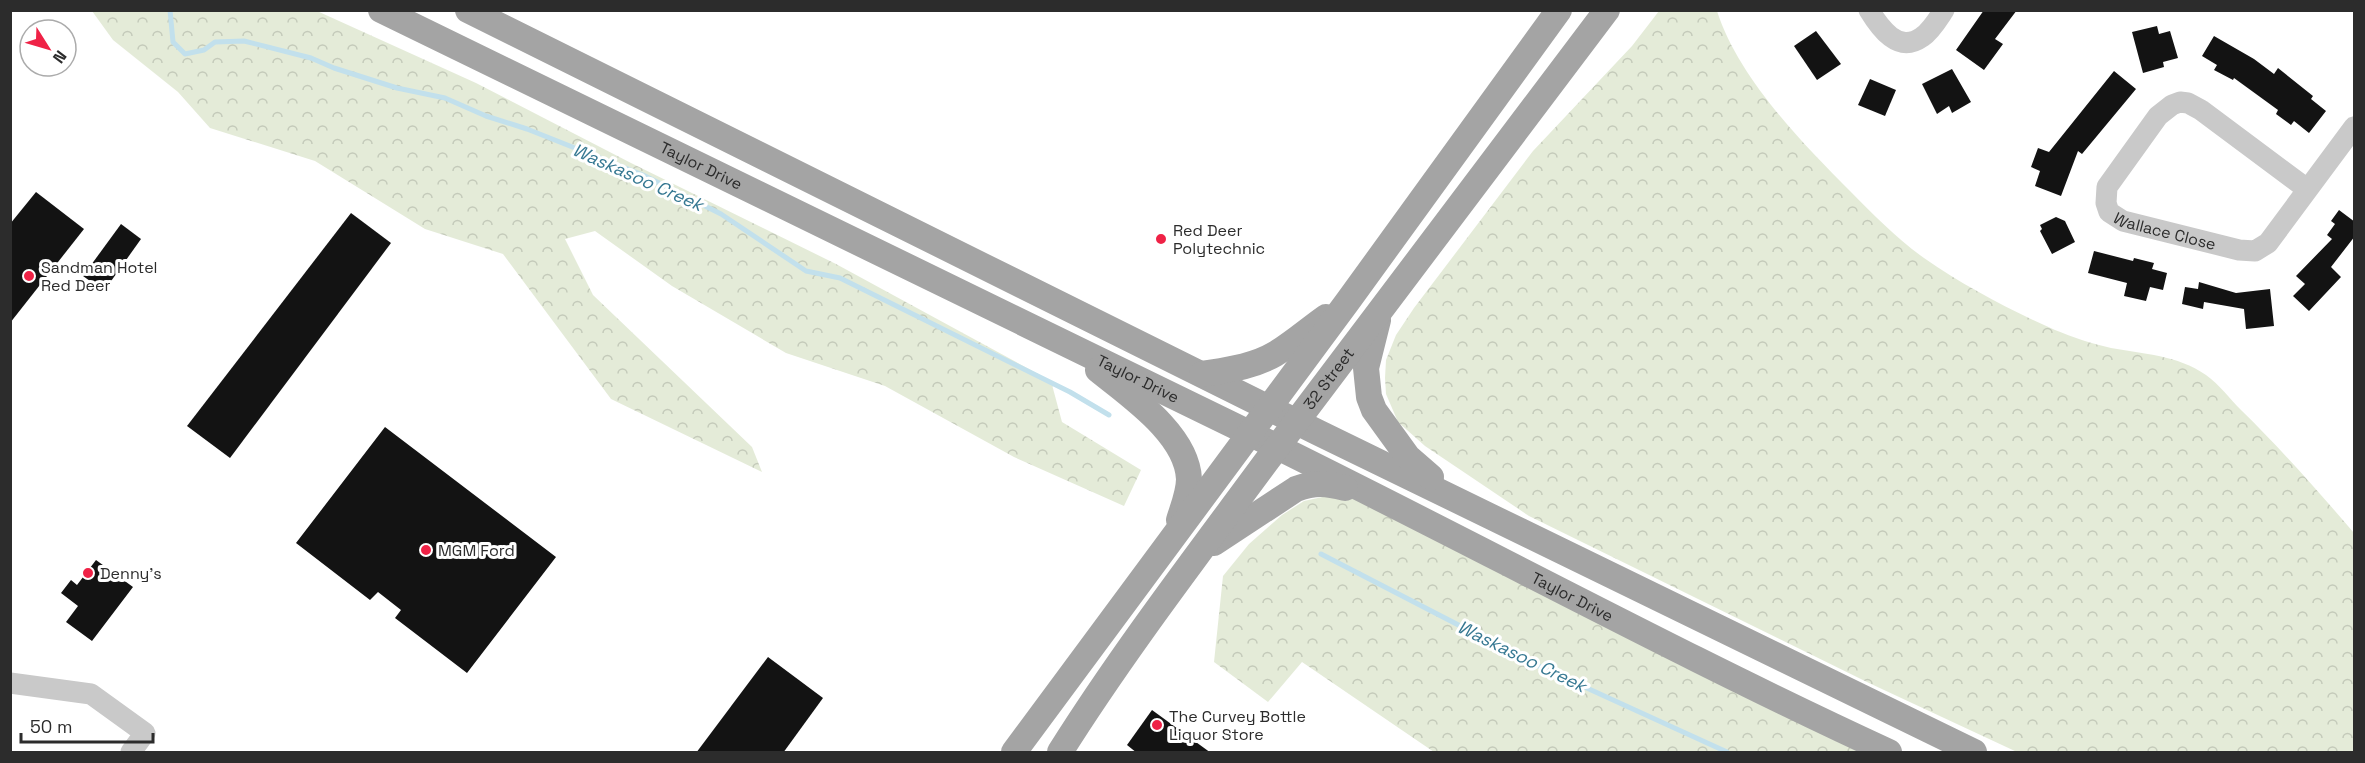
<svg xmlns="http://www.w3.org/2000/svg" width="2365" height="763" viewBox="0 0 2365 763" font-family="'Space Grotesk',sans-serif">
	<defs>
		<pattern id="forest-crowns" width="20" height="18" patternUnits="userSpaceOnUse" patternTransform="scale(1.5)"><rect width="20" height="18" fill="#e4ebd8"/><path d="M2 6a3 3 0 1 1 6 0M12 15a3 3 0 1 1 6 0" fill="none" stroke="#c4caba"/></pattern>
	</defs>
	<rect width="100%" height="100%" fill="#fff"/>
	<!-- forest -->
	<g fill="url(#forest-crowns)">
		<path d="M92 11H317L476 83 631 163 836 264 1051 381 1062 422 1141 470 1124 506 1014 457 885 386 786 353 672 286 595 231 565 239 593 295 752 447 762 472 611 399 503 254 425 229 315 161 210 128 178 92 113 40Z"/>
		<path d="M1659 11H1717C1738 77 1801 142 1850 191 1873 214 1897 239 1924 258 1964 286 2010 310 2055 330 2072 337 2093 344 2111 348 2144 354 2177 355 2206 375 2219 384 2230 399 2241 410 2281 449 2318 491 2354 533V752H2017L1869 683 1529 516 1425 446 1398 422 1386 394 1385 378 1386 360 1396 335 1414 308 1533 151 1632 46Z"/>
		<path d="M1327 496H1348L1875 752H1434L1302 662 1268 702 1214 662 1223 576 1249 544 1282 515 1304 501Z"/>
	</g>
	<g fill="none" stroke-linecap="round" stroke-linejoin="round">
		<!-- stream -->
		<g stroke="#c2e0ec" stroke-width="5">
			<path d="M170 10 173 42 185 54 204 50 215 42 244 41 311 58 334 68 397 88 445 98 486 116 527 129 643 175 721 214 806 271 840 278 1070 392 1109 415"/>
			<path d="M1321 554 1532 663 1727 752"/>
		</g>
	</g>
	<!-- building -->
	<g fill="#131313">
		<path d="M1984 10H2017L1995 39 2003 44 1984 70 1956 50Z"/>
		<path d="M2157 26 2159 34 2170 31 2178 58 2163 62 2164 67 2143 73 2132 32Z"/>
		<path d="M1816 31 1841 64 1817 80 1794 46Z"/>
		<path d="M2214 36 2254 59 2274 74 2278 68 2313 96 2311 99 2326 111 2309 133 2294 121 2291 125 2276 114 2278 110 2234 78 2233 80 2214 70 2217 65 2202 56Z"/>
		<path d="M1952 69 1971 102 1952 113 1949 106 1937 114 1922 84Z"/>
		<path d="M2114 71 2136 89 2082 154 2078 151 2061 196 2035 186 2040 171 2031 167 2038 148 2049 152Z"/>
		<path d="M1870 79 1896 90 1885 116 1858 105Z"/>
		<path d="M36 192 84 229 10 323V224Z"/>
		<path d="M2339 210 2355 222V236L2331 267 2341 277 2309 311 2293 296 2305 284 2296 276 2332 239 2327 235 2335 224 2331 221Z"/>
		<path d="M351 213 391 243 230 458 187 426Z"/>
		<path d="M2056 217 2065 221 2075 242 2052 254 2040 231 2042 229 2040 225Z"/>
		<path d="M121 224 141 239 104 291 83 276Z"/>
		<path d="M2094 251 2133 261 2134 258 2154 263 2152 269 2167 273 2163 290 2150 287 2146 301 2124 296 2127 283 2088 273Z"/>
		<path d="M2199 282 2236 293 2270 289 2274 326 2246 329 2244 309 2204 302 2203 309 2182 304 2185 287 2198 289Z"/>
		<path d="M385 427 556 557 467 673 395 618 401 610 378 592 370 600 296 543Z"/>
		<path d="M96 560 133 587 92 641 66 622 78 606 61 593 71 580 77 585Z"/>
		<path d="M768 657 823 698 783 753H696Z"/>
		<path d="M1152 710 1211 753H1137L1127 745Z"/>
	</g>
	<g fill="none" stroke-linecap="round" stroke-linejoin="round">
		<!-- minor -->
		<g stroke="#c9c9c9" stroke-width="21">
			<path d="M1869 10C1880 28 1898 54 1922 37 1931 31 1938 19 1944 10"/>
			<path id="s1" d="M2307 189 2201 110 2188 103 2180 102 2172 105 2158 116 2107 187 2106 203 2109 212 2123 221 2239 250 2255 251 2268 243 2354 127"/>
			<path d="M10 683 91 694 145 733 131 752"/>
		</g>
		<!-- major -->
		<g stroke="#a4a4a4" stroke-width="26">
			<path id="s2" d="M381 10C670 150 959 290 1247 432 1462 537 1672 652 1889 752"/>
			<path d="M468 10 1317 432 1974 752"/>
			<path d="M1378 320 1366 368 1369 397 1374 410 1408 457 1431 477"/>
			<path d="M1098 370C1130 396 1187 434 1189 479 1189 493 1183 507 1179 520"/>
			<path d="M1202 374C1226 370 1253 367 1275 354 1293 343 1309 329 1326 317"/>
			<path d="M1214 543 1296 489C1315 482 1326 483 1345 488"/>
			<path d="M1014 752 1348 301 1559 10"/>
			<path id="s3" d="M1060 752C1123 652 1196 557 1266 462 1379 310 1493 160 1607 10"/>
		</g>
	</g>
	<!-- markers -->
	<g fill="#ef2246" stroke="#fff" stroke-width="2">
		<circle cx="1161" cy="239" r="6"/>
		<circle cx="29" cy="276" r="6"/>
		<circle cx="426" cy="550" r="6"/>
		<circle cx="88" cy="573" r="6"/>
		<circle cx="1157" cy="725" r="6"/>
	</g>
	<g text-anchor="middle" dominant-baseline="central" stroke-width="6" stroke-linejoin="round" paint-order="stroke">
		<!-- street labels -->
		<g font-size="16" fill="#2c2c2c" stroke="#fff">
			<text stroke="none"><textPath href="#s2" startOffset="356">Taylor Drive</textPath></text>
			<text stroke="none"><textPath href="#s1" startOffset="354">Wallace Close</textPath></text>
			<text stroke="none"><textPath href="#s2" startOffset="842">Taylor Drive</textPath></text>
			<text stroke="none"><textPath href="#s3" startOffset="460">32 Street</textPath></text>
			<text stroke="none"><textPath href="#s2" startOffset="1328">Taylor Drive</textPath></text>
		</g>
		<!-- poi labels -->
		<g font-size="16" fill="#2c2c2c" stroke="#fff" text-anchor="start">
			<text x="1173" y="230">Red Deer<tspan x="1173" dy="18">Polytechnic</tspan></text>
			<text x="41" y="267">Sandman Hotel<tspan x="41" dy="18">Red Deer</tspan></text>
			<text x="438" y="550">MGM Ford</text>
			<text x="100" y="573">Denny's</text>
			<text x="1169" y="716">The Curvey Bottle<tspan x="1169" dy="18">Liquor Store</tspan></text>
		</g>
		<!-- water labels -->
		<g font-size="18" font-style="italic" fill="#367892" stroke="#fff">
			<text transform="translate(638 177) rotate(24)">Waskasoo Creek</text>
			<text transform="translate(1522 656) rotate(26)">Waskasoo Creek</text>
		</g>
	</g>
	<!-- border -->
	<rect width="2365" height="763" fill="none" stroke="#2c2c2c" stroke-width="24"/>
	<!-- north arrow -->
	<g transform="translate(48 48) rotate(127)"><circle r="28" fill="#ffffff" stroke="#ababab" stroke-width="1.5"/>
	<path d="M0-4.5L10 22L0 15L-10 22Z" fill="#ef2246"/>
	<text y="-9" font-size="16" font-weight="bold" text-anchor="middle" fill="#2c2c2c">N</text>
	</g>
	<!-- scale -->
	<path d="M21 733v9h132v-9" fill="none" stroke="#2c2c2c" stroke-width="3"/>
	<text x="30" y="733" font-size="18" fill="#2c2c2c" stroke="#ffffff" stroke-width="4.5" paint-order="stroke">50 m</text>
</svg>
